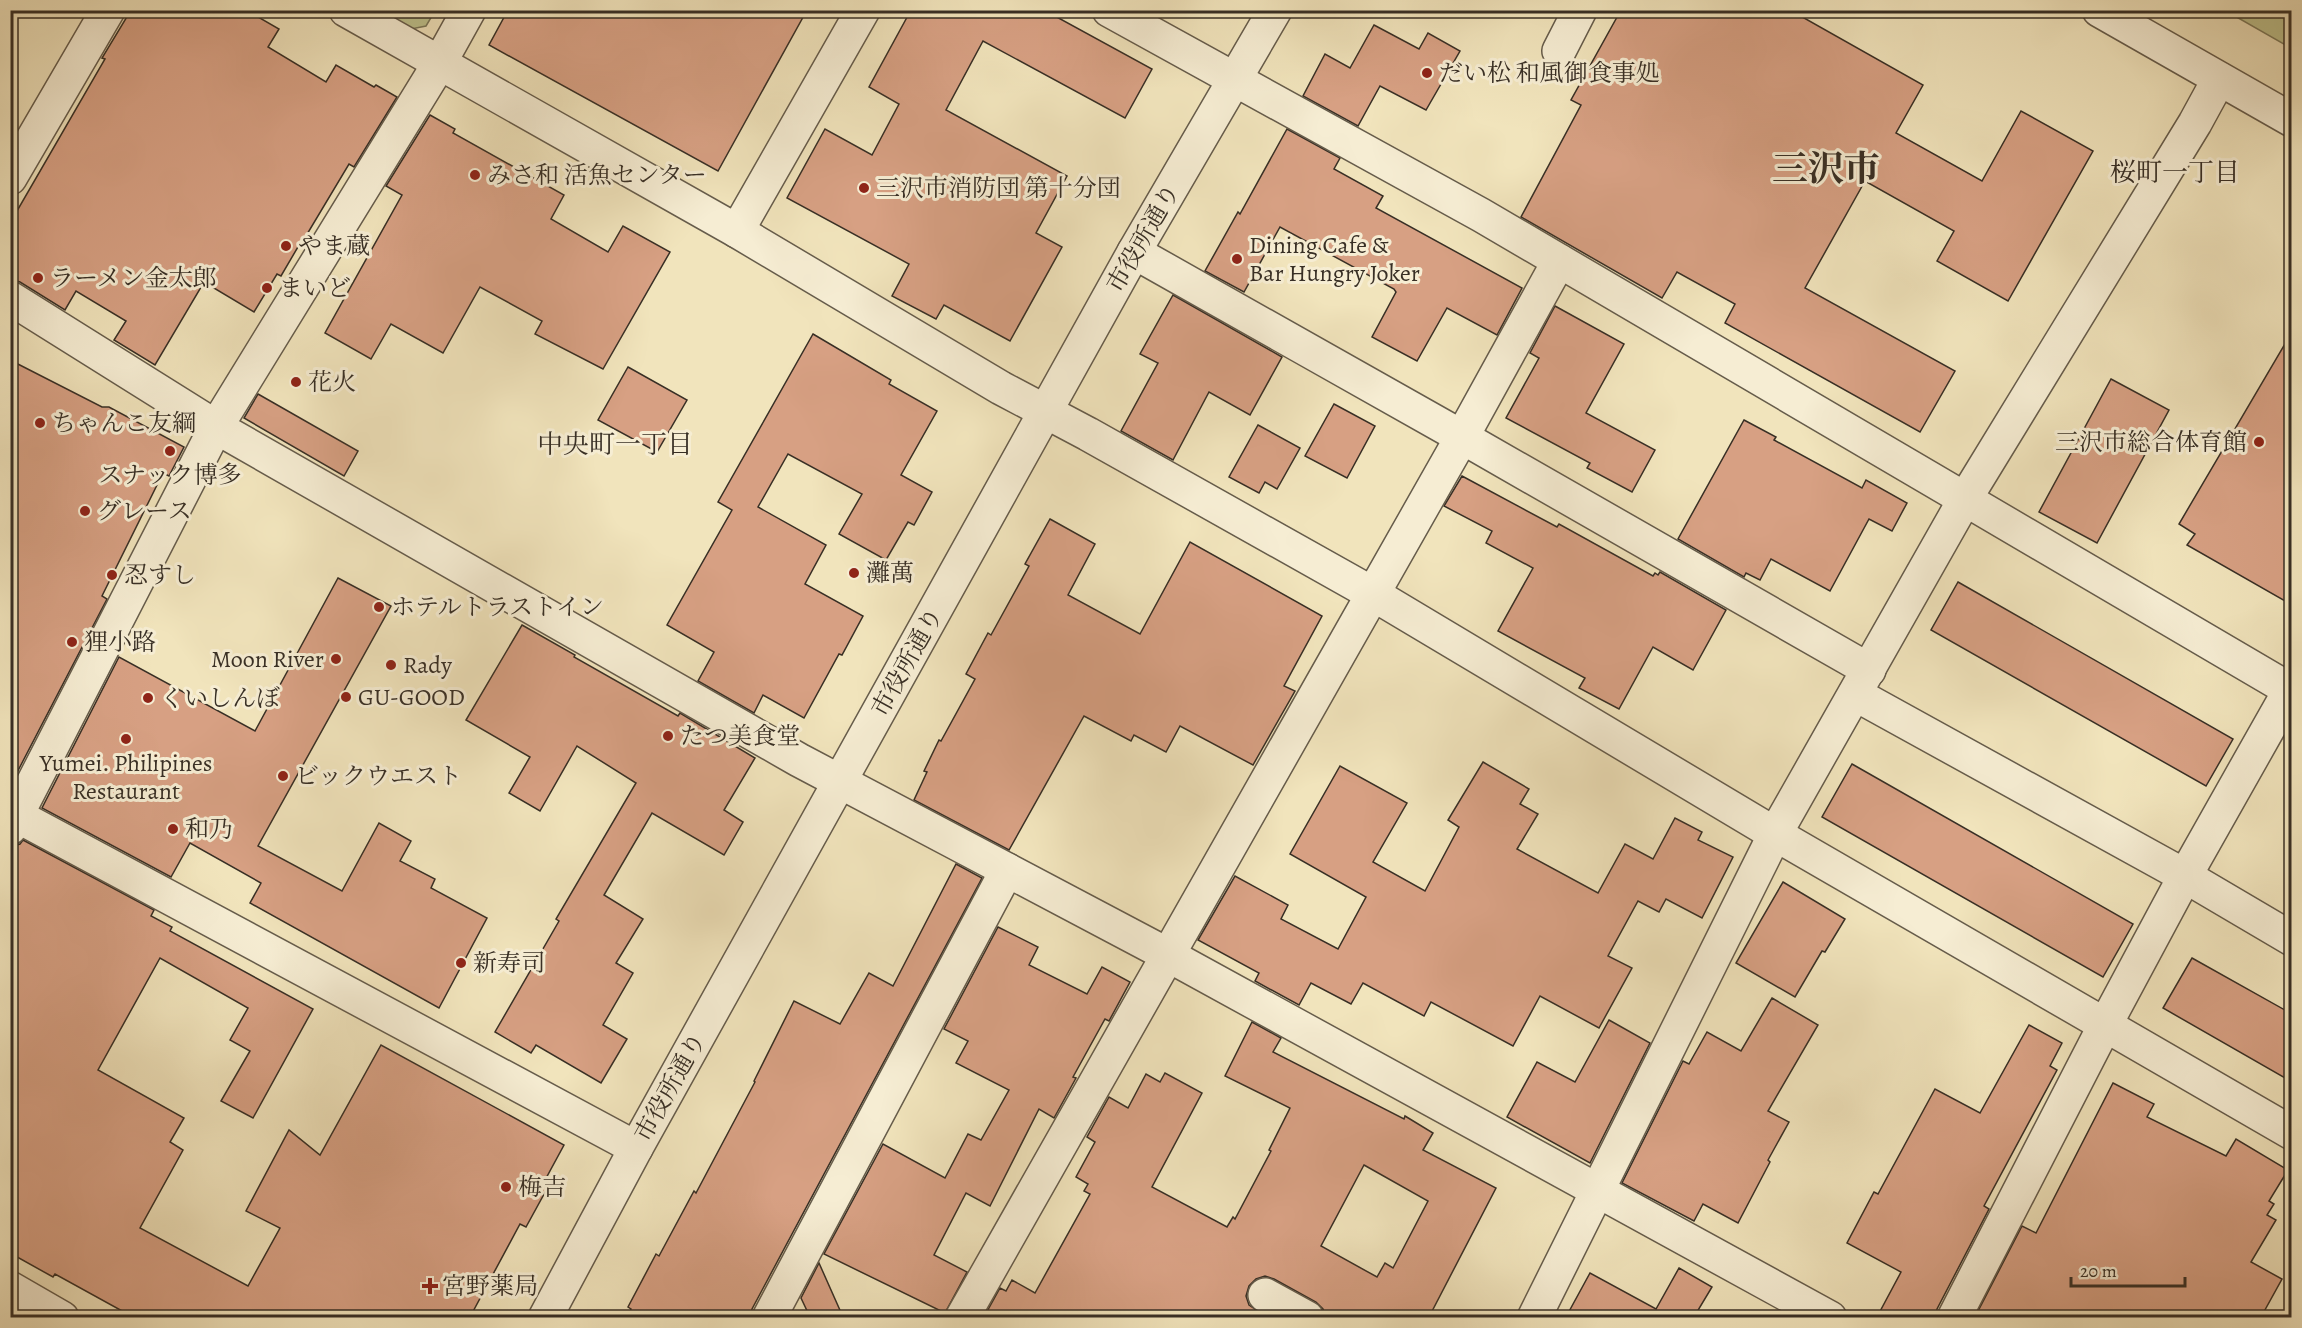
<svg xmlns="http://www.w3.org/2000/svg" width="2302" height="1328" viewBox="0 0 2302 1328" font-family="Alegreya,'Noto Serif JP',serif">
	<rect width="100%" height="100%" fill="#f1e4bc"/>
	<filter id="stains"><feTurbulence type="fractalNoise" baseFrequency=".00333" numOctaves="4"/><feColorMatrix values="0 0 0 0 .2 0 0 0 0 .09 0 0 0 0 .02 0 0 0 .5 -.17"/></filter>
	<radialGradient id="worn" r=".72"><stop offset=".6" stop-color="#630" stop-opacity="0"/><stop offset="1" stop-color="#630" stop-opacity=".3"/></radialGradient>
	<!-- green -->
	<g fill="#bec28d" stroke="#7b7859" stroke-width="1.5">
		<path d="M379 11H435L426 26 411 29Z"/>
		<path d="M2226 11H2291V48Z"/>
	</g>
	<!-- building -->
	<g fill="#d7a083" stroke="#382f25" stroke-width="1.5" fill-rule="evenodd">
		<path d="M131 10H246L279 29 268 47 326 82 336 65 374 87 376 85 397 97 354 167 349 164 303 241 302 240 281 276 277 274 254 312 204 282 155 365 114 340 126 321 76 291 65 310 20 282 10 279V223L105 59 102 58Z"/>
		<path d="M508 10H807L718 171 489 45Z"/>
		<path d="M911 10H1044L1152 69 1125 118 983 41 946 110 1067 176 1036 233 1062 247 1010 341 944 305 936 319 892 296 909 264 787 198 825 129 872 155 899 104 869 87Z"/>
		<path d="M1621 10H1790L1923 85 1896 133 1982 181 2021 111 2093 151 2008 301 1937 261 1954 231 1865 181 1805 288 1955 371 1920 432 1725 323 1735 304 1677 272 1662 298 1521 217 1581 105 1571 100Z"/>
		<path d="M1374 25 1419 49 1428 33 1460 51 1426 110 1380 86 1358 126 1303 96 1325 54 1350 68Z"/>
		<path d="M430 115 455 129 453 133 564 195 551 219 608 252 623 226 670 252 603 369 535 334 542 321 480 287 443 353 391 324 371 359 325 333 402 195 386 186Z"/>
		<path d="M1287 129 1340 158 1334 169 1383 196 1376 208 1522 288 1497 335 1447 308 1417 361 1372 337 1396 292 1394 289 1280 227 1244 292 1205 271 1238 212 1240 214Z"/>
		<path d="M1173 295 1282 357 1250 415 1209 392 1173 460 1121 431 1158 363 1140 354Z"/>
		<path d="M1555 306 1624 344 1586 413 1655 450 1632 492 1587 468 1590 463 1506 418 1539 358 1530 353Z"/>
		<path d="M2292 332V605L2187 545 2195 534 2179 524Z"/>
		<path d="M813 334 891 380 889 384 937 411 901 475 932 492 914 525 908 522 886 560 839 534 862 494 788 454 758 507 826 545 805 584 863 616 842 655 839 654 804 718 763 695 754 713 698 681 714 652 667 625 732 510 718 502Z"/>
		<path d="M10 360 102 407H109L184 447 169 476 163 473 102 596 107 599 10 786Z"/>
		<path d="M628 367 687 400 657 452 598 420Z"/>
		<path d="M2111 379 2169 410 2097 543 2039 512Z"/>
		<path d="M258 394 358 451 344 476 244 418Z"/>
		<path d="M1334 404 1375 426 1347 478 1305 456Z"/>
		<path d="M1744 420 1776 437 1774 440 1862 488 1866 480 1907 503 1892 531 1869 519 1830 591 1771 559 1760 580 1746 573 1744 577 1678 539Z"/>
		<path d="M1258 425 1300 448 1277 489 1265 482 1259 493 1229 477Z"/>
		<path d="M1462 476 1557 527 1559 524 1653 576 1655 573 1658 575 1660 572 1726 610 1693 670 1653 647 1619 709 1579 688 1585 678 1498 631 1533 568 1486 543 1492 531 1444 506Z"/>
		<path d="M1050 519 1095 544 1068 595 1140 634 1190 542 1322 616 1284 686 1295 691 1253 765 1180 726 1166 752 1134 735 1131 741 1084 716 1009 850 914 800 927 772 924 771 939 740 941 741 975 679 966 674 988 633 991 635 1029 566 1025 564Z"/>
		<path d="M338 578 391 606 258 846 342 891 379 823 411 841 400 861 435 879 431 888 487 918 439 1008 250 903 261 883 190 843 171 877 42 808 119 657 255 731Z"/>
		<path d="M1958 582 2233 739 2206 786 1931 630Z"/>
		<path d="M522 625 575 655 574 657 678 716 680 713 755 758 724 810 743 822 724 855 652 813 604 895 643 919 616 963 633 973 603 1025 627 1039 601 1083 536 1045 531 1053 495 1032 559 921 556 919 636 783 577 746 540 811 509 793 530 757 466 720Z"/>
		<path d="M1483 762 1529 789 1520 804 1538 814 1517 849 1598 893 1625 844 1653 859 1675 818 1702 832 1698 840 1733 857 1702 918 1666 899 1659 912 1638 901 1608 956 1632 968 1599 1028 1540 996 1513 1046 1431 1002 1424 1016 1363 983 1351 1004 1311 983 1299 1005 1255 981 1259 973 1198 940 1235 876 1288 905 1281 919 1338 949 1366 897 1290 854 1340 766 1407 803 1373 862 1425 891 1459 827 1448 820Z"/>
		<path d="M1852 764 2133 924 2103 977 1822 817Z"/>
		<path d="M23 840 154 910 151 916 172 927 170 931 313 1009 253 1118 221 1101 250 1051 230 1040 248 1008 160 958 98 1070 184 1118 170 1142 183 1150 140 1228 248 1286 280 1228 246 1211 289 1130 320 1155 381 1045 564 1145 544 1182 549 1185 526 1227 520 1224 470 1317H133L55 1274 53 1277 10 1253V847L20 844Z"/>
		<path d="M956 864 982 878 752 1309 750 1317H627L631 1309 628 1307 656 1254 659 1256 694 1191 696 1193 755 1082 754 1081 794 1001 840 1024 869 973 893 986Z"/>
		<path d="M1783 882 1845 919 1825 952 1822 951 1795 997 1736 963Z"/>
		<path d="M998 927 1038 947 1029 965 1087 994 1102 967 1130 982 1109 1021 1105 1019 1073 1077 1076 1078 1054 1118 1039 1109 990 1206 966 1193 934 1255 967 1272 945 1313 824 1254 883 1144 945 1178 968 1134 981 1140 1009 1090 956 1063 968 1041 944 1029Z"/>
		<path d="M2192 958 2292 1014V1082L2163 1008Z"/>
		<path d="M1772 998 1818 1025 1768 1111 1789 1122 1768 1160 1770 1162 1738 1223 1703 1204 1694 1221 1622 1183 1683 1061 1689 1064 1707 1032 1741 1051Z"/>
		<path d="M1609 1020 1650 1043 1590 1163 1507 1117 1537 1062 1575 1082Z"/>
		<path d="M1252 1022 1281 1038 1273 1052 1404 1119 1405 1116 1433 1133 1423 1150 1496 1188 1429 1317H1326L1323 1309 1316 1302 1274 1279 1265 1276 1256 1279 1249 1286 1246 1296 1249 1305 1267 1317H984L1000 1288 1006 1291 1012 1280 1035 1293 1090 1194 1084 1191 1088 1184 1076 1177 1095 1142 1087 1137 1109 1097 1128 1108 1146 1074 1160 1082 1165 1073 1202 1093 1152 1187 1227 1227 1233 1217 1235 1219 1271 1151 1269 1150 1290 1108 1225 1076ZM1364 1165 1428 1201 1393 1268 1385 1263 1377 1277 1321 1246Z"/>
		<path d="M2029 1025 2062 1043 2050 1066 2057 1070 1984 1206 1989 1209 1937 1309 1935 1317H1877L1901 1272 1847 1243 1874 1192 1878 1194 1935 1089 1980 1113Z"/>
		<path d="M2113 1083 2154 1104 2147 1117 2226 1156 2236 1139 2288 1170 2269 1201 2274 1204 2267 1215 2276 1220 2251 1262 2282 1279 2261 1317H1975L2022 1226 2036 1233Z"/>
		<path d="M819 1263 843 1317H810L801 1298Z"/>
		<path d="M1679 1268 1712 1287 1694 1317H1566L1590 1273 1656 1309Z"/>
	</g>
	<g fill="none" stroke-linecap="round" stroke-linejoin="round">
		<defs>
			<g id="minor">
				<path d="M346 10 737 231 1001 388 1088 434 1373 594 1775 834 2292 1133"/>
				<path d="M1109 10 1481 215 2292 691"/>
				<path d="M2099 10 2292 120"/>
				<path d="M1559 51 1580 10"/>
				<path d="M10 178 108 10"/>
				<path d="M737 231 863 10"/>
				<path d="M1134 252 1462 437 1869 670"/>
				<path d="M10 298 216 427 799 760 1168 955 1830 1318"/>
				<path d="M1855 694 2185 876 2292 939"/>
				<path d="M10 812 636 1148"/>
				<path d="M10 828 216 427 439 64 469 10"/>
				<path d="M10 1288 62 1318"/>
				<path d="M1265 1295 1307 1318"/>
				<path d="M545 1318 636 1148 1134 252 1275 10"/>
				<path d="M769 1318 1007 870"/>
				<path d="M962 1318 1462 437 1559 261"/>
				<path d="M1534 1318 1775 834 1965 499 2195 123 2219 79"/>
				<path d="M1954 1318 2104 1027 2185 876 2290 690"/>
			</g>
		</defs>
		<!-- minor casing -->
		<use href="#minor" stroke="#665c4b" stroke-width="36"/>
		<!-- minor -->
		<use href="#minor" stroke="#f6edd3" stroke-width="33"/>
	</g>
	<!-- markers -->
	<g fill="#8f2418" stroke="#f6edd3" stroke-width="2">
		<circle cx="1427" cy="73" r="6"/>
		<circle cx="475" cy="175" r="6"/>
		<circle cx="864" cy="188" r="6"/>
		<circle cx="286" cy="246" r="6"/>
		<circle cx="1237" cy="259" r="6"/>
		<circle cx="38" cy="278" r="6"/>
		<circle cx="267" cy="288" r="6"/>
		<circle cx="296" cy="382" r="6"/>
		<circle cx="40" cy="423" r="6"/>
		<circle cx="2259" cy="442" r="6"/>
		<circle cx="170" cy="451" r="6"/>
		<circle cx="85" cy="511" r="6"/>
		<circle cx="854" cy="573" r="6"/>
		<circle cx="112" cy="575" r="6"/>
		<circle cx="379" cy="607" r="6"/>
		<circle cx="72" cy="642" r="6"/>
		<circle cx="336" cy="659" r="6"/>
		<circle cx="391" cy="665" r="6"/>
		<circle cx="346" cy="697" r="6"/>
		<circle cx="148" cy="698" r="6"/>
		<circle cx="668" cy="736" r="6"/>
		<circle cx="126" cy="739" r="6"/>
		<circle cx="283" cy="776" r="6"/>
		<circle cx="173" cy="829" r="6"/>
		<circle cx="461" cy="963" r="6"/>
		<circle cx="506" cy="1187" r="6"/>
		<path d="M427 1277h6v6h6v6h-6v6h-6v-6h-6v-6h6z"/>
	</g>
	<g text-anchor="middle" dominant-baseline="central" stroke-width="6" stroke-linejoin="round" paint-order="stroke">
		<!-- poi labels -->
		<g font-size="24" fill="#382f25" stroke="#f6edd3" text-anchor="start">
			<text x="1439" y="73">だい松 和風御食事処</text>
			<text x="487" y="175">みさ和 活魚センター</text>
			<text x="876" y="188">三沢市消防団 第十分団</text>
			<text x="1249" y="245">Dining Cafe &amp;<tspan x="1249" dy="28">Bar Hungry Joker</tspan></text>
			<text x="298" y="246">やま蔵</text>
			<text x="50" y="278">ラーメン金太郎</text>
			<text x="279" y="288">まいど</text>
			<text x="308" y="382">花火</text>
			<text x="52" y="423">ちゃんこ友綱</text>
			<text x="2247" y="442" text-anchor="end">三沢市総合体育館</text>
			<text x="170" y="475" text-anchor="middle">スナック博多</text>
			<text x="97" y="511">グレース</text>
			<text x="866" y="573">灘萬</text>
			<text x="124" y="575">忍すし</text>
			<text x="391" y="607">ホテルトラストイン</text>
			<text x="84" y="642">狸小路</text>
			<text x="324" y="659" text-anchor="end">Moon River</text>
			<text x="403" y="665">Rady</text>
			<text x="358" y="697">GU-GOOD</text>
			<text x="160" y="698">くいしんぼ</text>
			<text x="680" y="736">たつ美食堂</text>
			<text x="126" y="763" text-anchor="middle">Yumei. Philipines<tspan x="126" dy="28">Restaurant</tspan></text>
			<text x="295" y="776">ビックウエスト</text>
			<text x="185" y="829">和乃</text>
			<text x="473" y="963">新寿司</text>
			<text x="518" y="1187">梅吉</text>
			<text x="442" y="1286">宮野薬局</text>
		</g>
		<!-- street labels -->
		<g font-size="24" fill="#382f25" stroke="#f6edd3">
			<text transform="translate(1143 238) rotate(-60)">市役所通り</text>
			<text transform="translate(907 662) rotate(-61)">市役所通り</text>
			<text transform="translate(670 1087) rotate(-61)">市役所通り</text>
		</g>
		<!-- neighbourhood labels -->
		<g font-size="26" fill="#382f25" stroke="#f6edd3">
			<text x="2175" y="172">桜町一丁目</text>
			<text x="615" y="444">中央町一丁目</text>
		</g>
		<!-- town labels -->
		<g font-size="36" font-weight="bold" fill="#382f25" stroke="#f6edd3">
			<text x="1826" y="168">三沢市</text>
		</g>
	</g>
	<!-- margin -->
	<rect width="2302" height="1328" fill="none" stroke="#f1e4bc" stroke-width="36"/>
	<rect x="12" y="12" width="2278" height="1304" fill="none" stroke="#382f25" stroke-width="3"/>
	<rect x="18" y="18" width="2266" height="1292" fill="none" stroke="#382f25" stroke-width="1.5"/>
	<!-- scale -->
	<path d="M2071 1277v9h114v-9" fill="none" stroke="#382f25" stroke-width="3"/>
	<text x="2080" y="1277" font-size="18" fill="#382f25" stroke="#f6edd3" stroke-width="4.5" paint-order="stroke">20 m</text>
	<rect width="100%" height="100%" filter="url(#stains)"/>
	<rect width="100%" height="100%" fill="url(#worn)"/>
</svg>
